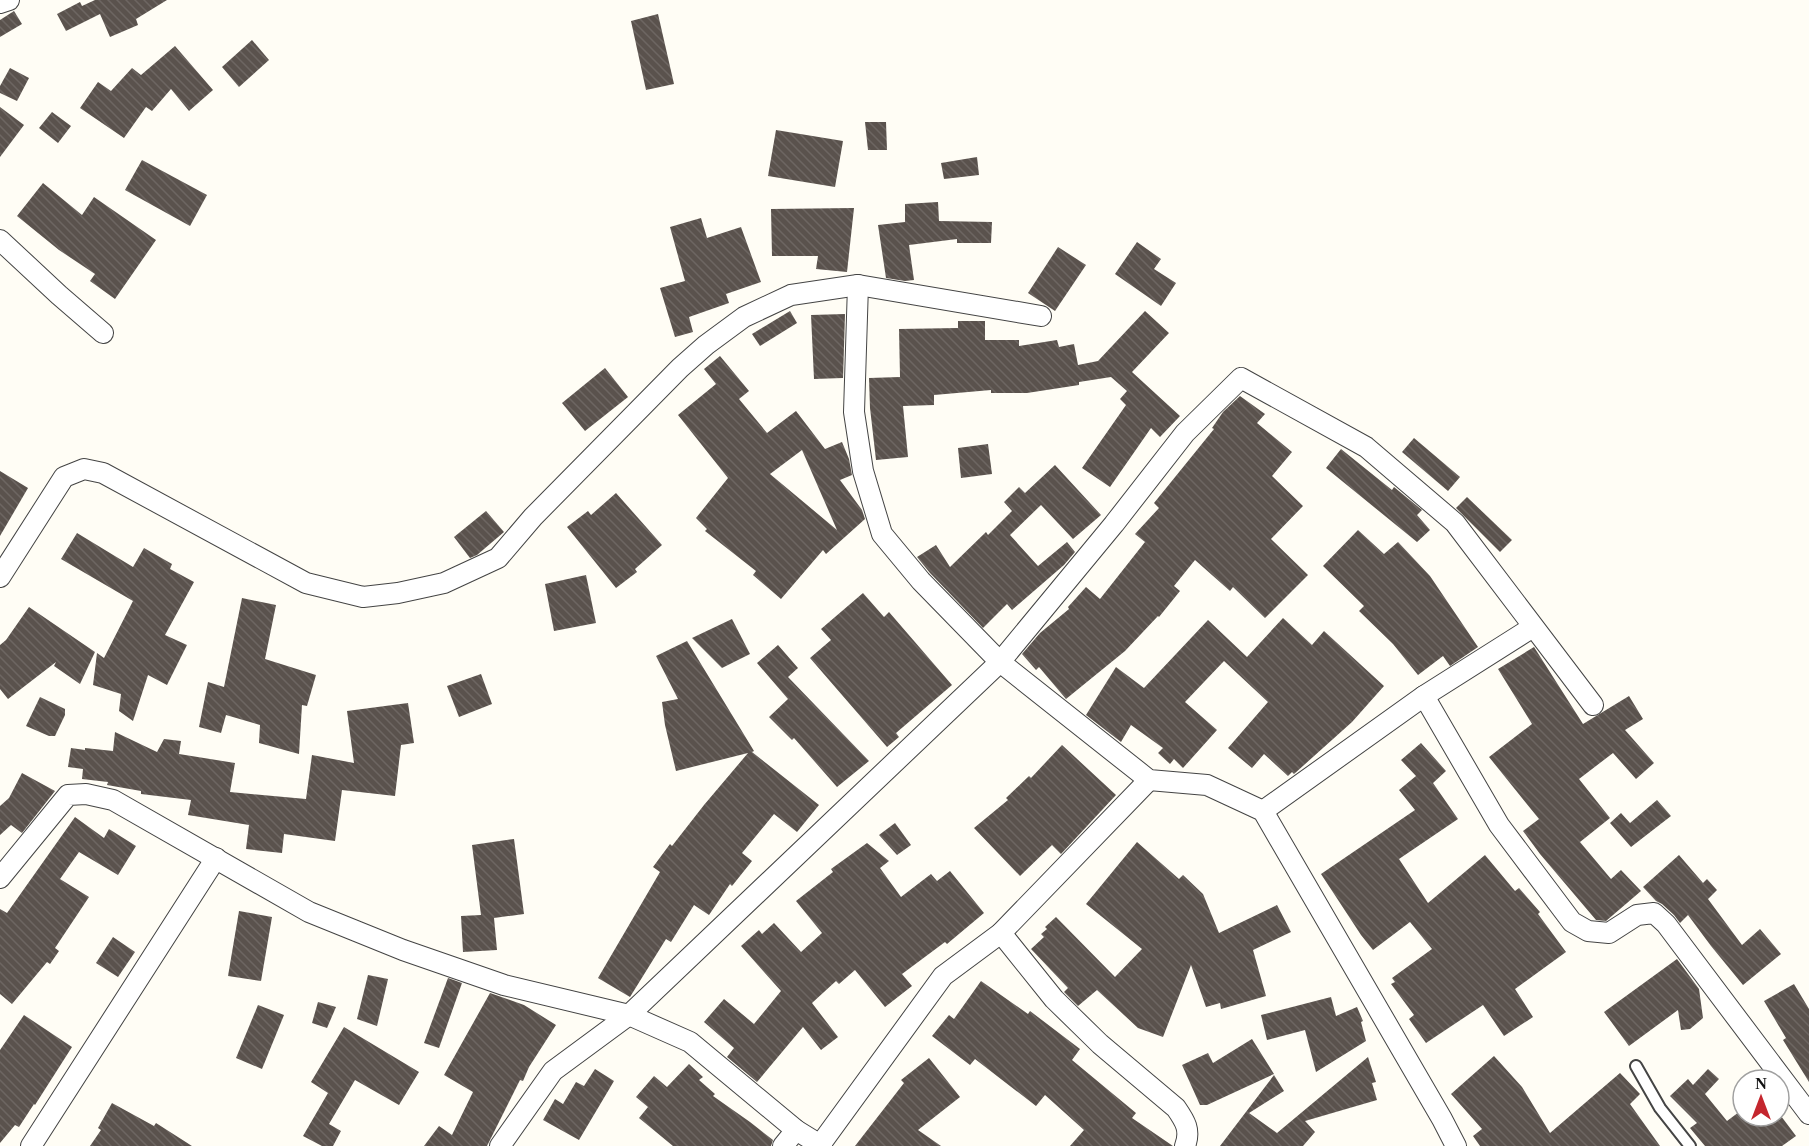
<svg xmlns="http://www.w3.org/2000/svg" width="1809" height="1146" viewBox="0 0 1809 1146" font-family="Georgia,serif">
	<defs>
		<pattern id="building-back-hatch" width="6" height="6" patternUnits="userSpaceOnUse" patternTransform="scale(1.5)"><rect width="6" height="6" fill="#5a524d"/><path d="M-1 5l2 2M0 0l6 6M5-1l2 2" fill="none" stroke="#6d6662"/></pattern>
	</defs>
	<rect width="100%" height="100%" fill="#fffdf5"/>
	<!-- building -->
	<g fill="url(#building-back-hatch)" fill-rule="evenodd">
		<path d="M95 0H167L136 19 138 25 110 37 100 14 66 31 57 14 80 2 82 6Z"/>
		<path d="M14 11 22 24 0 37V20Z"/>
		<path d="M658 14 674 84 646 90 631 21Z"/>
		<path d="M252 40 269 60 239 87 222 67Z"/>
		<path d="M175 46 213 90 189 111 171 89 152 111 146 107 124 138 80 108 98 82 111 91 132 68 141 75Z"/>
		<path d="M10 68 29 78 17 101 0 93V86Z"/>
		<path d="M0 107 24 125 0 157Z"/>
		<path d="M52 112 71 126 58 143 39 128Z"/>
		<path d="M865 122H886L887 150H868Z"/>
		<path d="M776 130 843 141 835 187 768 176Z"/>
		<path d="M977 157 979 175 944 179 941 163Z"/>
		<path d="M142 160 207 195 190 226 125 190Z"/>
		<path d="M43 183 82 215 94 197 156 240 115 299 90 281 95 274 59 250 17 216Z"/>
		<path d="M938 202 939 221 992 222 991 243H957V239L909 245 914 280 905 281 886 278 878 225 905 222V204Z"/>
		<path d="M854 208 847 272 816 269 818 256H772L771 209Z"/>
		<path d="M701 218 707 238 741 227 761 282 726 294 729 303 689 317 693 332 675 337 660 288 685 281 670 227Z"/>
		<path d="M1137 242 1161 259 1154 269 1176 283 1161 306 1115 274Z"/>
		<path d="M1058 247 1086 265 1055 311 1028 293Z"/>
		<path d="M790 311 797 323 760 346 752 334Z"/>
		<path d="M1145 311 1169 333 1132 372 1180 416 1160 437 1151 428 1110 487 1082 468 1126 405 1120 399 1127 391 1111 377 1079 382V385L1027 393H991V390L934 395V405L903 406 908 457 876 460 870 408 869 378 900 377 899 329 958 328V321H985V340H1019V346L1057 340 1059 347 1074 344 1078 365 1098 361Z"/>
		<path d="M845 314 843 378 814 379 811 315Z"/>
		<path d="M720 356 749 391 739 399 767 433 796 411 825 449 842 442 849 459 852 475 840 480 862 510 865 519 826 554 823 550 781 599 753 575 756 571 705 531 707 529 696 518 728 478 678 415 716 384 704 369ZM802 450 837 530 770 474Z"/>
		<path d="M605 368 628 397 585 431 562 403Z"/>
		<path d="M1240 396 1265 414 1257 423 1292 452 1272 476 1303 506 1271 539 1308 575 1265 618 1233 587 1230 591 1195 560 1174 586 1180 591 1159 617 1158 616 1125 651 1066 699 1039 667 1036 670 1022 654 1040 633 1069 609 1068 607 1086 587 1100 599 1145 542 1135 534 1159 508 1154 503 1214 429 1212 428 1223 412Z"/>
		<path d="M1414 438 1460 477 1448 491 1402 452Z"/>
		<path d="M988 444 992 474 961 478 958 448Z"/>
		<path d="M1341 449 1392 490 1394 487 1422 510 1417 515 1430 530 1417 542 1326 468Z"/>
		<path d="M1055 465 1101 515 1073 539 1041 505 1010 535 1038 566 1067 542 1075 552 1064 565 1012 610 1007 604 983 628 930 573 917 557 936 545 950 567 986 532 988 535 1012 511 1004 502 1019 487 1025 493Z"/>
		<path d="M0 471 28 488 0 536Z"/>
		<path d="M616 493 662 545 635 569 637 572 616 588 567 527 588 511 591 515Z"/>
		<path d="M1467 497 1512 540 1500 552 1456 508Z"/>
		<path d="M486 511 504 532 477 555 470 558 454 537Z"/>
		<path d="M1358 530 1384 554 1398 542 1430 576 1478 647 1450 666 1443 656 1418 675 1393 644 1359 611 1364 606 1323 566Z"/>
		<path d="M77 533 133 567 144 548 172 564 170 569 194 582 165 635 187 645 167 685 148 675 133 721 119 711 121 694 93 685 97 653 104 658 133 601 61 559Z"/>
		<path d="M586 575 596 623 554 631 545 584Z"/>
		<path d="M863 593 884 617 889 612 952 685 896 733 899 737 887 747 810 658 831 640 821 629Z"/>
		<path d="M242 598 276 605 265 659 316 675 307 706 302 705 299 754 259 743 260 725 226 715 221 733 199 727 208 682 224 687Z"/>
		<path d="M29 607 95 652 80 684 54 666 56 662 8 699 0 689V645L6 640Z"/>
		<path d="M1283 618 1312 645 1324 631 1384 686 1352 722 1294 774 1292 772 1288 776 1264 754 1252 768 1228 748 1268 702 1224 661 1185 702 1217 730 1183 768 1174 759 1170 764 1158 753 1163 748 1131 725 1121 742 1086 715 1116 667 1144 688 1208 620 1247 657Z"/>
		<path d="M732 619 750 654 722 668 692 638Z"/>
		<path d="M687 641 754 751 752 752 819 805 797 832 774 814 742 853 752 861 732 886 730 884 709 915 694 905 671 942 666 939 630 997 598 978 660 872 653 867 670 844 672 846 704 805 748 753 676 771 665 725 662 702 678 699 656 656Z"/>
		<path d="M778 645 798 668 788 677 869 761 837 787 794 738 792 740 769 717 788 699 757 663Z"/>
		<path d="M1534 647 1583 724 1629 696 1643 719 1625 730 1654 763 1636 779 1613 753 1579 779 1610 818 1580 842 1611 879 1621 870 1641 891 1606 921 1596 920 1540 854 1523 831 1539 819 1489 757 1532 724 1498 669Z"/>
		<path d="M481 674 492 704 459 717 447 686Z"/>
		<path d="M40 697 65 709V715L55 736H49L26 726Z"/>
		<path d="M408 703 414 743 401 745 395 796 342 790 335 841 284 834 282 853 246 849 249 825 188 815 191 800 141 794V791L107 785 108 782 82 779 83 769 68 767 71 748 85 750V748L113 751 115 732 157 752 164 739 181 741 179 754 235 763 230 792 306 799 312 755 354 763 347 711Z"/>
		<path d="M1421 743 1446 771 1433 783 1458 819 1399 859 1428 903 1485 855 1515 891 1519 888 1540 912 1538 914 1566 952 1515 989 1533 1017 1504 1036 1483 1005 1426 1043 1409 1019 1414 1015 1391 984 1395 982 1392 978 1432 949 1410 922 1373 950 1361 935 1321 874 1415 810 1399 790 1416 776 1401 760Z"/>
		<path d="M1062 745 1116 795 1061 854 1052 845 1020 876 974 828 1008 800 1006 798 1029 776 1031 778Z"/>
		<path d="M22 773 55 791 22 833 11 825 0 835V806L9 798Z"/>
		<path d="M1657 800 1671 816 1631 847 1610 823 1621 813 1630 823Z"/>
		<path d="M75 817 104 838 109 829 136 846 118 875 79 852 60 879 89 897 55 948 59 951 50 964 47 962 12 1004 0 994V909L7 913Z"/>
		<path d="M895 823 911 845 897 855 879 835Z"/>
		<path d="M514 839 524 914 494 918 497 950 463 952 461 916 481 915 472 845Z"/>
		<path d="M1137 842 1179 879 1183 875 1203 894 1219 933 1277 905 1291 932 1253 950 1266 996 1221 1009 1220 1003 1206 1007 1191 965 1163 1037 1138 1028 1097 990 1078 1006 1064 992 1068 988 1031 949 1044 937 1041 934 1047 929 1045 927 1056 917 1115 977 1142 949 1086 904Z"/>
		<path d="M867 843 889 861 880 868 901 897 931 874 937 881 950 871 984 913 947 944 945 942 902 974 912 986 885 1007 855 970 839 984 836 981 812 1003 838 1037 821 1050 803 1027 757 1082 727 1057 734 1048 704 1022 724 999 754 1024 781 991 741 946 759 930 762 934 774 923 801 952 822 933 796 901 833 872 831 869Z"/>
		<path d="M1679 855 1703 883 1707 879 1717 890 1708 899 1742 945 1760 929 1781 954 1743 985 1711 946 1688 915 1680 923 1674 915 1662 904 1656 901 1643 887Z"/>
		<path d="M239 911 272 917 261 981 228 976Z"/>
		<path d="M113 937 135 952 118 977 96 963Z"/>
		<path d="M1677 959 1699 989 1703 1018 1690 1029 1681 1030 1678 1010 1629 1046 1604 1012Z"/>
		<path d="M368 975 388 979 377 1026 357 1019Z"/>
		<path d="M448 978 462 983 439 1048 424 1043Z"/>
		<path d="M981 981 1028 1014 1030 1011 1080 1049 1072 1060 1136 1113 1132 1118 1173 1146H1070L1084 1130 1045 1095 1036 1106 975 1059 970 1065 932 1036 949 1015 954 1019Z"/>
		<path d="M1794 984 1809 1009V1082L1783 1040 1786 1038 1764 1001Z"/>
		<path d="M490 993 524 1005 556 1025 529 1067 523 1081 520 1080 487 1146H424L439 1126 452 1135 473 1092 444 1075Z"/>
		<path d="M1331 997 1336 1016 1357 1007 1363 1021 1361 1022 1366 1041 1316 1072 1305 1030 1267 1040 1261 1015Z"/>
		<path d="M318 1002 336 1007 327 1028 312 1023Z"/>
		<path d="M258 1005 284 1015 262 1069 236 1058Z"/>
		<path d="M24 1015 72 1047 35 1105 34 1104 19 1127 15 1125 0 1143V1050Z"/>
		<path d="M344 1027 419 1072 399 1105 355 1080 329 1124 341 1131 333 1146H322L303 1136 328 1093 311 1082Z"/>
		<path d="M1252 1039 1274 1074 1207 1105H1200L1182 1065 1208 1053 1213 1063Z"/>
		<path d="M1494 1056 1522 1087 1550 1133 1620 1073 1640 1094 1630 1104 1660 1146H1480L1473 1136 1482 1129 1451 1094Z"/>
		<path d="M1368 1057 1376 1082 1372 1083 1377 1100 1305 1121 1315 1132 1303 1146H1220L1274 1075 1284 1091 1249 1113 1277 1133Z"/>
		<path d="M929 1058 960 1097 918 1130 941 1146H855L904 1083 901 1080Z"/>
		<path d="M689 1064 703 1077 699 1080 715 1094 713 1096 750 1122 773 1140 771 1146H673L639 1118 648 1107 636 1097 654 1076 667 1087Z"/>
		<path d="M595 1069 614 1081 579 1140 543 1120 555 1099 563 1104 576 1082 584 1086Z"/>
		<path d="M1708 1069 1719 1079 1705 1094 1727 1121 1743 1109V1116H1781L1796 1136 1782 1146H1705L1690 1128 1697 1123 1670 1096 1688 1079 1693 1085Z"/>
		<path d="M112 1103 154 1126 156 1123 192 1146H90L101 1130 98 1128Z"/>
	</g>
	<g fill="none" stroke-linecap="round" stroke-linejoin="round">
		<defs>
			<path id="service" d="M1636 1066 1660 1108 1690 1146"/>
			<g id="minor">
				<path d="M0 3 9 0"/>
				<path d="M0 240 59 295 103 333"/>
				<path d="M0 577 64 477 84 469 103 473 306 583 363 597 398 593 444 583 498 558 533 517 680 368 706 345 744 317 791 295 858 285 1041 316"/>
				<path d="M1424 696 1499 825 1572 922 1588 931 1609 933 1637 915 1654 913 1666 924 1809 1114"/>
				<path d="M1263 811 1424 696 1533 627"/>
				<path d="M0 878 68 795 86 794 113 800 309 912 403 950 504 985 629 1015 690 1042 796 1130 822 1146"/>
				<path d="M1001 933 1054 999 1100 1044 1176 1108C1185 1121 1191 1130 1185 1146"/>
				<path d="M820 1145 943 976 1001 933 1149 780"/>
				<path d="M31 1146 216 858"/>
				<path d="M500 1146 553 1071 629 1015 1000 662 921 581 882 534 863 471 854 412 858 285"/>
				<path d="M783 1146 796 1130"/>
				<path d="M1456 1146 1442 1119 1263 811 1207 785 1149 780 1000 662 1114 524 1185 433 1241 378 1366 447 1455 523 1593 705"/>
			</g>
		</defs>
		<!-- service casing -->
		<use href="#service" stroke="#444" stroke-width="14"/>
		<!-- minor casing -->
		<use href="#minor" stroke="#444" stroke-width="22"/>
		<!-- service -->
		<use href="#service" stroke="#fff" stroke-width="10"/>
		<!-- minor -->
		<use href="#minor" stroke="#fff" stroke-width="20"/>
	</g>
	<!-- north arrow -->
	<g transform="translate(1761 1098)"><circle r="28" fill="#ffffff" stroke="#a0a0a0" stroke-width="1.5"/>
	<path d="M0-4.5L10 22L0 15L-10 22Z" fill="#c4262e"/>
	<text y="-9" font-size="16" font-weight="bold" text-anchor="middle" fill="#111111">N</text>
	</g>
</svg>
